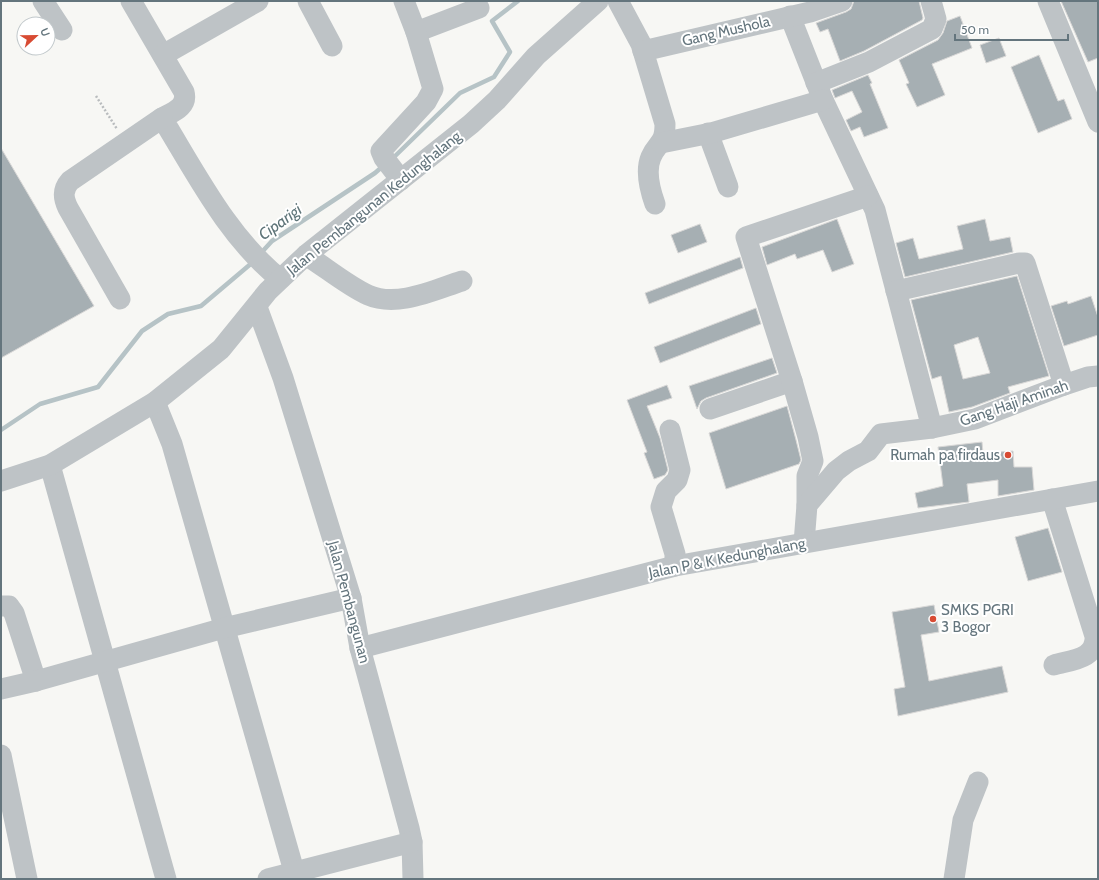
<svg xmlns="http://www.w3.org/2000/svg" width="1099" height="880" viewBox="0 0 1099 880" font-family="Cabin,sans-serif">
	<rect width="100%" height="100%" fill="#f7f7f4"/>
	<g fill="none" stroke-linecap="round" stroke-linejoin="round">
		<!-- stream -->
		<g stroke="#b6c3c6" stroke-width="4.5">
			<path d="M392 159 460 93 494 77 510 52 492 21 518 1"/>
			<path d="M261 253 272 241 375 173 383 166"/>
			<path d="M1 430 40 404 98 387 142 331 168 314 201 306 253 262"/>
		</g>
	</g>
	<!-- building -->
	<g fill="#a6afb3" stroke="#d9d8d7" fill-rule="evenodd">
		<path d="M854 1H919L923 18 922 20 864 51 840 61 828 29 820 32 816 23 846 12 851 9Z"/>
		<path d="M1061 1H1098V58L1088 62Z"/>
		<path d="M960 16 972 48 932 64 945 95 917 107 906 84 909 83 899 60 938 40 943 33 947 21Z"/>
		<path d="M999 38 1006 56 986 63 980 45Z"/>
		<path d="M1039 55 1058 101 1064 99 1072 119 1038 133 1011 67Z"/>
		<path d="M868 75 872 83 870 84 888 128 864 137 860 127 851 131 846 120 862 112 852 91 835 98 832 90Z"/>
		<path d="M1 148 94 306 1 358Z"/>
		<path d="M837 219 854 264 832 272 823 250 797 259 795 254 767 265 762 247Z"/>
		<path d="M985 219 990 241 1010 237 1013 252 905 277 896 243 913 238 919 259 963 249 957 226Z"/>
		<path d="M700 224 707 242 678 253 671 235Z"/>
		<path d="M740 257 743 268 649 304 645 293Z"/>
		<path d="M1017 276 1049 376 1008 387 1010 393 972 407 949 412 941 376 932 379 911 300ZM978 337 990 373 963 379 954 345Z"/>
		<path d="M1091 296 1098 317V335L1064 346 1051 306 1067 301 1068 304Z"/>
		<path d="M756 308 761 324 660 363 654 347Z"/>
		<path d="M772 358 777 373 706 398 701 401 697 409 689 386Z"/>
		<path d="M667 385 672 398 647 406 660 438 668 470 665 475 654 479 644 453 647 452 627 400Z"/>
		<path d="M787 406 796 440 801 460 799 464 726 489 709 433Z"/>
		<path d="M982 442 983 453 1013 451 1014 467H1032L1034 490 998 496V480L967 484 969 502 918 508 915 493 943 486 938 447Z"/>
		<path d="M1048 528 1062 572 1028 581 1015 537Z"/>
		<path d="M934 605 939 632 921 635 929 681 1002 666 1008 692 898 716 894 689 905 687 892 612Z"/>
	</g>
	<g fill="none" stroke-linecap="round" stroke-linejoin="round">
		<!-- path -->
		<path stroke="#b9bcbe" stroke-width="2.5" stroke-dasharray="2 2" stroke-linecap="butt" d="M96 96 117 129"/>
		<!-- minor -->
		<g stroke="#bec3c6" stroke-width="21">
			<path d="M43 1 62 30"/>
			<path d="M131 1 184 92C188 107 173 112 162 118 197 175 228 237 280 279"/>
			<path d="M308 1 332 46"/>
			<path d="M618 1 641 44 665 124C665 145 658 141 651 157 645 171 650 190 655 204"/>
			<path d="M1048 1 1098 122"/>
			<path d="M790 16 823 100 875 210 932 428"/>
			<path d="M416 32 479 8"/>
			<path d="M643 51 810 12 842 1"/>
			<path d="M163 55 258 1"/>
			<path d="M816 83 869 62 932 29 936 19 931 1"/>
			<path d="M708 133 728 187"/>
			<path d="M661 143 711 133 823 100"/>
			<path d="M401 180 384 158 381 151 426 102 433 89 416 32 404 1"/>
			<path d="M306 255C325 267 348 286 368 295 397 308 434 290 462 281"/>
			<path d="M896 291 1019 263H1025L1064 385"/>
			<path d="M120 299 68 208C63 198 62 190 70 181L162 118"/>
			<path d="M257 307 283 378 351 598 360 648 409 828 412 842 413 879"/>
			<path d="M155 402 172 444 294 871"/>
			<path d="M710 409 792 381"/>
			<path d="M670 430 680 470 677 480 666 491 661 507 675 554V566"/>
			<path d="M50 465 166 879"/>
			<path d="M1 481 50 465 155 402 221 349 268 291 306 255 471 124 497 100 536 56 598 1"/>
			<path d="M1052 499 1095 636C1097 659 1071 660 1054 665"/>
			<path d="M807 505V476L813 461 808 437 792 381 746 237 868 196"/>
			<path d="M804 543 807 505 836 471 849 461 868 451 881 434 932 428 975 419 1064 385 1088 377 1098 376"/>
			<path d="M1 606H9L14 613 36 681"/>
			<path d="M360 648 675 566 1098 491"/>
			<path d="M1 689 36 681 224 628 351 598"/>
			<path d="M1 755 27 879"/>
			<path d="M268 879 412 842"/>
			<path d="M954 879 963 820 978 782"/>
		</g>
	</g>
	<!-- markers -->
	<g fill="#d84b33" stroke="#fff" stroke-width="1.5">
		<circle cx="1008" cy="455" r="4"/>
		<circle cx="933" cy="619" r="4"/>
	</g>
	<g text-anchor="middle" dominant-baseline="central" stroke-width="4" stroke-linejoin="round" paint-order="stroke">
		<!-- street labels -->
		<g font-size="15" fill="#64757d" stroke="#fff">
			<text transform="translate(726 31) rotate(-13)">Gang Mushola</text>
			<text transform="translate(374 203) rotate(-39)">Jalan Pembangunan Kedunghalang</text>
			<text transform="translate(1014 403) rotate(-19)">Gang Haji Aminah</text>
			<text transform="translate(727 558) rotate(-11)">Jalan P &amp; K Kedunghalang</text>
			<text transform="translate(349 602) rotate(75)">Jalan Pembangunan</text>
		</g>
		<!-- poi labels -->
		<g font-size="15" fill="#64757d" stroke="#fff" text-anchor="end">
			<text x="1000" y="455">Rumah pa firdaus</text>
			<text x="941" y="610" text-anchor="start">SMKS PGRI<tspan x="941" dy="17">3 Bogor</tspan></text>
		</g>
		<!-- water labels -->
		<g font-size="16" font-style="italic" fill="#5e7478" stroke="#fff">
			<text transform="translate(280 222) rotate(-36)">Ciparigi</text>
		</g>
	</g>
	<!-- border -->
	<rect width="1099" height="880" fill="none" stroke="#64757d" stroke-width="4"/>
	<!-- north arrow -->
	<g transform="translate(36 36) rotate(68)"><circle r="19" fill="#ffffff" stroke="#c1c8cb"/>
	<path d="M0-3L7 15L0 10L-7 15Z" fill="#d84b33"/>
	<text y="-6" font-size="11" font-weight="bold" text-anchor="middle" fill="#64757d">U</text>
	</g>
	<!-- scale -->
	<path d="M955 34v6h113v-6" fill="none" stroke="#64757d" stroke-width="2"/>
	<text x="961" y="34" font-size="12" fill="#64757d" stroke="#ffffff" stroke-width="3" paint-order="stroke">50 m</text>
</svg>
